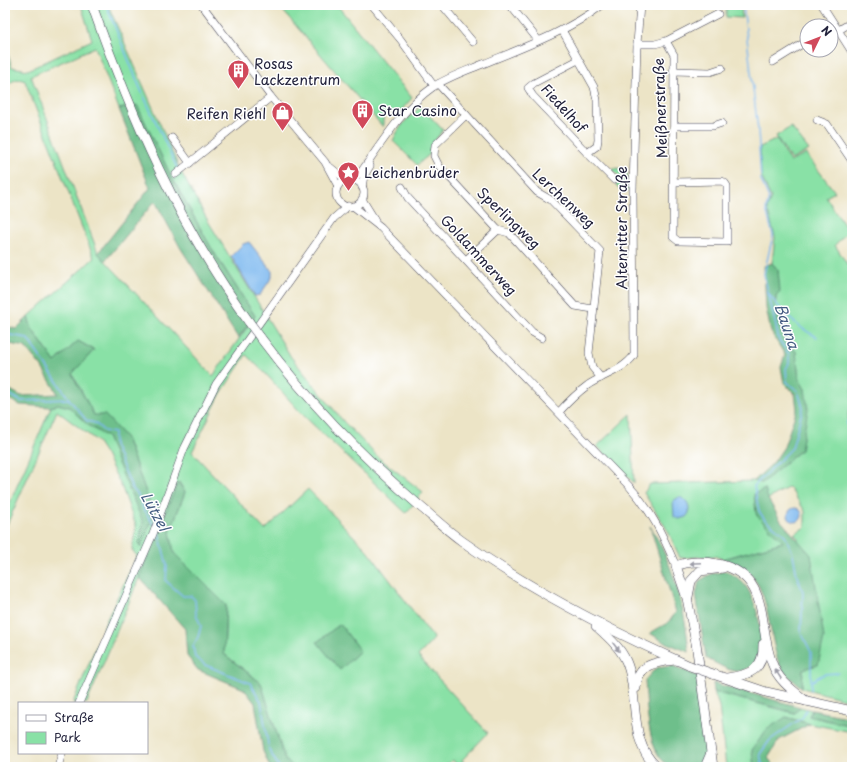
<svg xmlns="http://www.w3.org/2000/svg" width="857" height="772" viewBox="0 0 857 772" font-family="'Playpen Sans',sans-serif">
	<rect width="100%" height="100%" fill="#fff"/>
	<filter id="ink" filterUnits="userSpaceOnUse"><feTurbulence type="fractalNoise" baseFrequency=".025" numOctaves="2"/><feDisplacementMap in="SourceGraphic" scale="8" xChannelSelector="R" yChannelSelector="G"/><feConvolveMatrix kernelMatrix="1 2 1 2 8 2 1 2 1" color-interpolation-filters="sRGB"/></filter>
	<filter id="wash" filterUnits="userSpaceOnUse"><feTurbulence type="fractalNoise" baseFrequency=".012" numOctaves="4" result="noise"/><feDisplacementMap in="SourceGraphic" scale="16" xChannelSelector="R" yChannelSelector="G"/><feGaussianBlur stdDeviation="0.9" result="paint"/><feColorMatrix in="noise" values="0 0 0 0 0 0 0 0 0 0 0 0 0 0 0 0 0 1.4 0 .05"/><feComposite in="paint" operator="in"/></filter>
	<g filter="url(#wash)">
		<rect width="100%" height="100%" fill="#ece4c6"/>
		<!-- green -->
		<g fill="#89e1a6" stroke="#568270" fill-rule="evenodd">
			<path d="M81 5H108L181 172 208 221 291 357 344 422 379 458 423 492 406 513 302 414 265 373 246 355 220 395 192 452 265 530 308 489 368 551 434 639 418 656 488 733 462 760 467 767H458L453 760 443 767H294L285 760 261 683 224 654 226 605 174 553 170 532 185 492 179 482 87 703H73L107 619 137 556 132 550 136 526 122 488 106 455 97 441 57 411 5 529V514L51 407 58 404 69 407 88 425 107 437 143 522 139 544 154 514 126 438 94 415 72 373 94 350 78 341 55 362 32 329 28 317 94 258 25 81C17 77 12 81 5 87V79L8 76 5 68V46L12 67 28 70 92 40ZM95 47 119 109 137 106 171 176 213 251 255 316 213 376 98 253 31 76Z"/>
			<path d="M278 5H337L412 98 398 114 391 111 383 119V127Z"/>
			<path d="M731 5H741L742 18 726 17V9Z"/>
			<path d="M421 107 443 130 430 147V154L417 165 393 141C399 126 409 116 421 107Z"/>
			<path d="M791 127 809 150 791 160 776 136Z"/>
			<path d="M777 139 790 162 806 154 835 192 826 197 848 231 835 245 852 272V405L848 413 852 465V701L802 688 803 669 798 538 794 534 805 527V511L789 487 768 499 783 542 723 559 714 556 680 558 668 531 644 493 650 484 754 481 762 483 801 450 805 389 799 379 796 352 786 338 775 310 778 270 772 263 775 237 767 208 771 198 761 176 760 147Z"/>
			<path d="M613 168 627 169 628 191H622L616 185 620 177 614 171 613 172Z"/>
			<path d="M631 414 634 483 597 446Z"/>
			<path d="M714 692 795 713 800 707 812 710 809 716 852 726V732L810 724 786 717 752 750 754 767H726L719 706Z"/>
		</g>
		<!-- forest -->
		<g fill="#6ebf8b" stroke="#487063">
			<path d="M137 105 171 176 213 251 255 316 238 338 180 247 155 201 105 261 98 253 150 188 119 109Z"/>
			<path d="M772 263 778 270 780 291 776 297 775 310 786 338 796 352 799 379 805 389 808 409 801 450 762 483 754 481 773 463 784 447 797 409 795 394 784 383 781 367 785 355 771 332 766 308 764 266Z"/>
			<path d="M28 317 32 329 55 362 78 341 94 350 72 374 94 415H105L126 438 154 514 141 547 139 544 143 522 107 437 88 425 69 407 58 404 51 407 20 405 5 397V387L21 396 58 394 41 366 25 347 5 343V326L16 329Z"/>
			<path d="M178 482 185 492 170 532 174 553 226 605 224 654 261 683 285 760 294 767H270L263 751 255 703 244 689 198 670 187 656 185 629 139 577Z"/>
			<path d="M765 489 768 499 781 521 811 555 824 638 818 665 803 669 802 688C796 682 788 677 783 671 778 663 776 654 774 645 765 606 767 572 723 559L783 542 757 516 756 513 754 494Z"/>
			<path d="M650 526C673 563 685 608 689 652L664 642 650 633 669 622 676 612Z"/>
			<path d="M726 571C734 575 742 580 747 588 756 601 764 635 761 650 759 662 746 673 734 671 725 669 714 662 706 658L696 595 699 581 711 574Z"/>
			<path d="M340 624 360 651 340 670 317 642Z"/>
			<path d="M673 666 698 676 708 750 700 767C692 767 682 768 674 767 646 762 647 702 645 680L656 668Z"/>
			<path d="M713 683 800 707 795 713 714 692Z"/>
			<path d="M812 710 852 718V726L809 716Z"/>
			<path d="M786 717 810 724 779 740 768 758 775 767H754L752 750 767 729Z"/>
		</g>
		<!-- water -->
		<g fill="#7cb8ef" stroke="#4f6d95">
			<path d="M249 242 272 271V277L260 295 255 296 231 256 243 244Z"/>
			<path d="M679 497C688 500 689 504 689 513L686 517 679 519 674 517 673 501Z"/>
			<circle cx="795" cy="515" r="7"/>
		</g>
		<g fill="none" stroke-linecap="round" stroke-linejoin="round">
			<!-- stream -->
			<g stroke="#7cb8ef" stroke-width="1.5">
				<path d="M106 5 140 88 177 168"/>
				<path d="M743 5 758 130 761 180 769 198 766 209 773 235 764 274 779 340 789 354V363L786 369 787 382 798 391 803 408 792 448 754 486 759 511 765 520 785 535 793 554 797 576 803 592 801 632 811 652V690"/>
				<path d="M768 293C782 312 795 326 817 337"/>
				<path d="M5 334 27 338 69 399 87 421 95 423 104 431 114 433V445L132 488 138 495 143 508 154 525"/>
				<path d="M5 392 21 401 69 399"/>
				<path d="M847 421 852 475"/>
				<path d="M158 530 167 565 166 581 183 596H191L195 600 196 614 201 626 198 637 193 646 195 657 205 665 250 683 261 701 269 750 279 767"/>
				<path d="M812 681 824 674 838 673"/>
				<path d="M763 767 760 754 770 740 803 717 806 710"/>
			</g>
		</g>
	</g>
	<g filter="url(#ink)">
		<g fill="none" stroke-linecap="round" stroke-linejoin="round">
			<defs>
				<g id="minor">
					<path d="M202 5 271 97 325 162 338 186"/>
					<path d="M372 5 401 40 434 86"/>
					<path d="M442 5 473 42"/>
					<path d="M510 5 538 40"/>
					<path d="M822 5 852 52"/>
					<path d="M562 30 594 87 597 100 598 140 597 146 587 153 533 96 528 88 534 83 578 60"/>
					<path d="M839 30 852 22"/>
					<path d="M666 41 718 14"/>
					<path d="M637 44H655L666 41 674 55 673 237 678 241 727 242V186L725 183 722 181 674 182"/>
					<path d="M773 62 807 41"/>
					<path d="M673 71 710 72 722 68"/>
					<path d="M438 84 537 192 551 200 600 251 589 353 592 367 601 378"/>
					<path d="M466 115 435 145 434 156 439 166 498 230 509 233 575 306 593 309"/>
					<path d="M817 120 827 124 852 161"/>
					<path d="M675 126H713L722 123"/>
					<path d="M172 138 190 163"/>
					<path d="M587 153 614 180"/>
					<path d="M330 167 346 180"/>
					<path d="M176 174 271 97"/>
					<path d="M353 179 361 172C383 141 402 109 433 87 448 77 466 71 483 64 522 48 569 31 602 5"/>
					<circle cx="350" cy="193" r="14"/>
					<path d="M362 187 364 176 370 166"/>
					<path d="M402 187 408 198 532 332 542 338"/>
					<path d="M362 199 375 220"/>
					<path d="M353 206 381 228 629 486C652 511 663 536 676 566"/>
					<path d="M466 260 498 230"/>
					<path d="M559 412C568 402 577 393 588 385 603 375 624 370 634 355L633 190 637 44 640 5"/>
					<path d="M79 703 153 534 184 449 216 384 334 218 348 206"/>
					<path d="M58 767 62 753"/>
				</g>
				<g id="major">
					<path d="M92 5C132 118 178 224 249 322"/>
					<path d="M260 337C307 400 362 457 422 508 435 519 448 531 462 541 533 592 610 631 690 666"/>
					<path d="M688 597 691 581 700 571 723 568"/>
					<path d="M596 626C607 636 620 647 626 661 640 693 627 742 657 767"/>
					<path d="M713 674 766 692 852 711"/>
					<path d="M727 678C750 675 764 670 763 644"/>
					<path d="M636 688C637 664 655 662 675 660"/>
					<path d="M705 767 711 753"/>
					<path d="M713 767 696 643 687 598 676 566C688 561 706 561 718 564 772 576 757 625 772 663 778 680 792 690 806 701"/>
				</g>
			</defs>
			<!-- minor casing -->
			<use href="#minor" stroke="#403f50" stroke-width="8"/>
			<!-- major casing -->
			<use href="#major" stroke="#403f50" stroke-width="10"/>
			<!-- minor -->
			<use href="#minor" stroke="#fff" stroke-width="7"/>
			<!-- major -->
			<use href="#major" stroke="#fff" stroke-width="9"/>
			<defs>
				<g id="major-bridge">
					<path d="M249 322 260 337"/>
					<path d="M690 666 713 674"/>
				</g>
			</defs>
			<!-- major-bridge casing -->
			<use href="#major-bridge" stroke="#403f50" stroke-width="10" stroke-linecap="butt"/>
			<!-- major-bridge -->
			<use href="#major-bridge" stroke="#fff" stroke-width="9"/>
		</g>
		<!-- one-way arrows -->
		<defs><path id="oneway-solid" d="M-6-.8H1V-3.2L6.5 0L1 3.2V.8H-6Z"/></defs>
		<g fill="#9c9ca7">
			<use href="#oneway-solid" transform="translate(695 563) rotate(177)"/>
			<use href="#oneway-solid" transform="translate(616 647) rotate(53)"/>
			<use href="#oneway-solid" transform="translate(778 674) rotate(-123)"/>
		</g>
	</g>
	<!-- icons -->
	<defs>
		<symbol id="building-pin" viewBox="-11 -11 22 30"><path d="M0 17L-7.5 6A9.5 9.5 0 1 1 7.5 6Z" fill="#d1495b" stroke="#fff"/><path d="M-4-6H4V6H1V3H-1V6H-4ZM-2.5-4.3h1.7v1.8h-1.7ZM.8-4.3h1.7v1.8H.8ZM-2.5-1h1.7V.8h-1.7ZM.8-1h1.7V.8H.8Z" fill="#fff"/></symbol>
		<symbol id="shop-pin" viewBox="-11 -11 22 30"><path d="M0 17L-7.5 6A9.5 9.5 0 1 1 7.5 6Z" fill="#d1495b" stroke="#fff"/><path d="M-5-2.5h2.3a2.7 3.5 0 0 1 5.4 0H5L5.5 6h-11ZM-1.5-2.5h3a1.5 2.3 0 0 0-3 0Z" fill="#fff"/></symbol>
		<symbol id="sight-pin" viewBox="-11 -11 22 30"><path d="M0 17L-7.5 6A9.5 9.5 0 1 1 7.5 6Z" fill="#d1495b" stroke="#fff"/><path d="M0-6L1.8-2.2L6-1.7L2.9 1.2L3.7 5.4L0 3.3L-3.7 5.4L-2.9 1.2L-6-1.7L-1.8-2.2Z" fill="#fff"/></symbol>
	</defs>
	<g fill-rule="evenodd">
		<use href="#building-pin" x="226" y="58" width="25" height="34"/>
		<use href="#building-pin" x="350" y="98" width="25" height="34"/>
		<use href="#shop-pin" x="270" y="100" width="25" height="34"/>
		<use href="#sight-pin" x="336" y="160" width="25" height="34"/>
	</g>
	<g text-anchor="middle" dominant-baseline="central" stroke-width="3" stroke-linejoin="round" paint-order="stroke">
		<!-- poi labels -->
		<g font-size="14" fill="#22223b" stroke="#fff" text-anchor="start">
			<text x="254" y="63">Rosas<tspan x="254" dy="16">Lackzentrum</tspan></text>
			<text x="378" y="110">Star Casino</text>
			<text x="266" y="113" text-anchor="end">Reifen Riehl</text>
			<text x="364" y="172">Leichenbrüder</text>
		</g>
		<!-- street labels -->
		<g font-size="14" fill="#22223b" stroke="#fff">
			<text transform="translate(564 108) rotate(48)">Fiedelhof</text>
			<text transform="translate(660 108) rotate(-92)">Meißnerstraße</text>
			<text transform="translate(564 198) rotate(43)">Lerchenweg</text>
			<text transform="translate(509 218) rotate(44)">Sperlingweg</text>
			<text transform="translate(621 228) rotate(-90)">Altenritter Straße</text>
			<text transform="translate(479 255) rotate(47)">Goldammerweg</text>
		</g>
		<!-- water labels -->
		<g font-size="15" font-style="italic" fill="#465e83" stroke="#fff">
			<text transform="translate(788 326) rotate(72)">Bauna</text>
			<text transform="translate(156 511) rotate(61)">Lützel</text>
		</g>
	</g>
	<!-- margin -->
	<rect width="857" height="772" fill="none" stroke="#fff" stroke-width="20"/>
	<!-- legend -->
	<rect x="18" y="702" width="130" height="52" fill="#ffffff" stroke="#a7a7b1"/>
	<rect x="26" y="715" width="20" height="6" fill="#ffffff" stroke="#a7a7b1"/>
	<text x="54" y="722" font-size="12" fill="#22223b">Straße</text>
	<rect x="26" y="732" width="20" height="12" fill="#89e1a6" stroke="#a7a7b1"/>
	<text x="54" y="742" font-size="12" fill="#22223b">Park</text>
	<!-- north arrow -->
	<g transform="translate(819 38) rotate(47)"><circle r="19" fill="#ffffff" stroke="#a7a7b1"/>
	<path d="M0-3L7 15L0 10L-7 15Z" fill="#d1495b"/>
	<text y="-6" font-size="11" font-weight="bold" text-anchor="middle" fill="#22223b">N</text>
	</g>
</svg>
